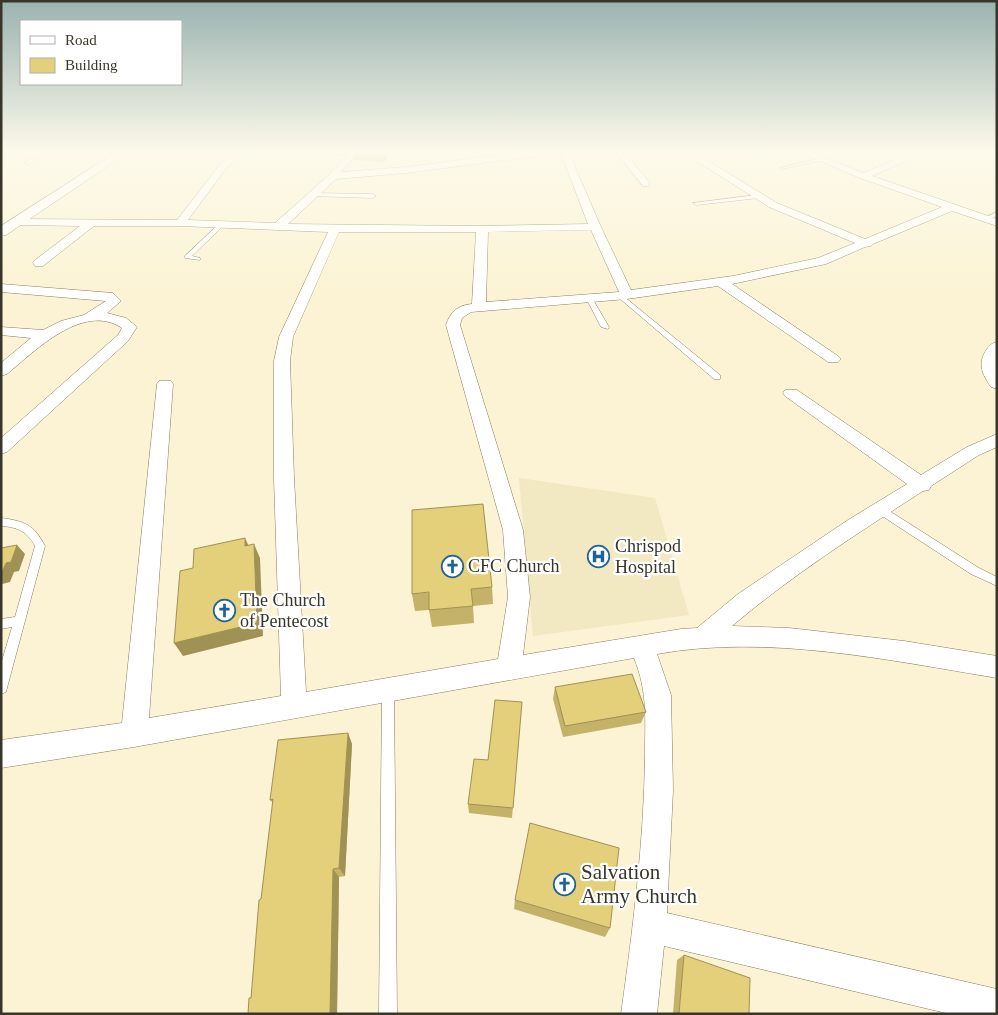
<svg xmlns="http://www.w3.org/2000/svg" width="998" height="1015" viewBox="0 0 998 1015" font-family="'Times New Roman',serif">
	<rect width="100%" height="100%" fill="#fbf3d3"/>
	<!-- built -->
	<path fill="#f2e8c1" d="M519 478 655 498 689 615 533 636Z"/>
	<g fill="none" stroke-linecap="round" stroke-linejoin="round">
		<defs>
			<g id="service">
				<path d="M46 151H52L29 164 25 163Z"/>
				<path d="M822 158 824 160 782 169 780 168Z"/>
				<path d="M312 193 373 194 376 196 373 198 310 196Z"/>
				<path d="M757 195 759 198 696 205 693 203Z"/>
				<path d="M997 212V216L985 221 982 219Z"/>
				<path d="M219 224 224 225 192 256 200 258V260L185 258V256Z"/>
				<path d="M618 295H622L720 375V379H714L618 297Z"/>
				<path d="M587 297 592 298 609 327 608 329 601 327 586 298Z"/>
				<path d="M880 505 979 568 997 577V586L971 574 876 512 875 509Z"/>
				<path d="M1 518C25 521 34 525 45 546L7 688 6 692 1 694V664L12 627 1 629V619L15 617 35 546C27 531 17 527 1 526Z"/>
				<path d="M388 684 393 686 394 690 397 1014H379L382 690 383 686Z"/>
			</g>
			<g id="minor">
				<path d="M5 151H16L1 160V153Z"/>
				<path d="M234 151H243L224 171 188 220 275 223 330 174 351 151H360L341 172 406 167 531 151H557L553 154 406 173 336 179 288 224 475 226 588 224 560 151H568L601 227 631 290 733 276 818 258 855 243 769 207 681 151H692L777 203 865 239 942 207 860 178 797 151H809L863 173 917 151H929L872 176 997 219V226L952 211 873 244 871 246 865 247 826 264 732 284 838 356 841 359 838 362H828L718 286 627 299 471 312 462 318 460 325 523 530 530 597 523 655 681 629 697 628 738 594 848 520 907 484 785 396 783 393 785 390H797L921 475 967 447 997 434V447L979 455 931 486 929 490 923 491C858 533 791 576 732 626L789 628 904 641 997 656V678C888 660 767 634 657 654L671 695 673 790 667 913 997 989V1014H950L664 946 657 1014H621C633 928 644 842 645 755 645 719 648 693 634 658L134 747 1 768V740L122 723 157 384 159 381H171L173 384 149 718 281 696 274 478V361L279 337 328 232 180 226H94L43 266H35L33 263 35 260 80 226 17 225 12 222 17 219 177 220 218 167ZM591 230 619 292 486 302 488 232ZM339 232H476L472 304C458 305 450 312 446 325L503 530 508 597 498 659 306 692 294 478 290 361 293 337Z"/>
				<path d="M615 151H624L649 182V186H643Z"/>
				<path d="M1 284 113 293 121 301 107 313 126 318 137 327 128 341 7 452 1 454V438L118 335 122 328C83 302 35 351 7 374L1 376V363L31 338 1 335V327L43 330 61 321 84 315 106 301 1 292Z"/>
				<path d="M997 342V389L991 387C982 374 977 363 987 349 990 345 992 343 997 342Z"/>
			</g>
			<path id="tertiary" d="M118 151H130L6 235 1 236V226Z"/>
		</defs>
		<!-- service casing -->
		<use href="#service" stroke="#847d60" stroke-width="1"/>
		<!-- minor casing -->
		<use href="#minor" stroke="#847d60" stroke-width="1"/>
		<!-- tertiary casing -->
		<use href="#tertiary" stroke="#847d60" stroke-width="1"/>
		<!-- service -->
		<use href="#service" fill="#fff" fill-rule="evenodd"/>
		<!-- minor -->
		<use href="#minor" fill="#fff" fill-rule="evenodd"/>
		<!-- tertiary -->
		<use href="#tertiary" fill="#fff" fill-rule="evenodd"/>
	</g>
	<!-- wall -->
	<g fill="#c4b269">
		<path d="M143 151H231L229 153 143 152Z"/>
		<rect x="243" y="151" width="38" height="2"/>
		<path d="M324 151H349L344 156 325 155Z"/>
		<path d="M356 151H389L384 162 354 160 353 154Z"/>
		<path d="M492 587 493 604 473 606 474 623 432 627 429 610 415 611 412 594Z"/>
		<path d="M555 687 646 712 641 723 563 737 553 699Z"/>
		<path d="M521 714 512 818 469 813 468 804 488 760Z"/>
		<path d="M348 733 352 744 345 876 339 877 337 1014H248L251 998 261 899 273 803 270 800Z"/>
		<path d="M515 900 610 928 605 937 514 909Z"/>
		<path d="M684 955 749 1014H673L677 960Z"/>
	</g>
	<!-- shaded-wall -->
	<g fill="#a09155">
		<path d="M343 151H349L344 156Z"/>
		<path d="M385 151H389L384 162 383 156Z"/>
		<path d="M245 538 251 551 245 546Z"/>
		<path d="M254 544 260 558 263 636 183 656 174 643Z"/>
		<path d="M17 545 25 554 19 571 14 572 10 582 2 584 1 585V574L6 563Z"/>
		<path d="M348 733 352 744 345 876 339 868Z"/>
		<path d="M333 869 339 877 337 1014H330Z"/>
	</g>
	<!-- building -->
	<g fill="#e4cf7a" stroke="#a09155">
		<path d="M356 151H385L383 156 353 154Z"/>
		<path d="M483 504 492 587 471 589 473 606 429 610V592L412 594V510Z"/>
		<path d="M245 538V546L254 544 257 623 174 643 180 571 193 568 194 549Z"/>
		<path d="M17 545 11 562 6 563 1 574V548Z"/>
		<path d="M632 674 646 712 565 726 555 687Z"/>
		<path d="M495 700 522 702 513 808 468 804 474 759 488 760Z"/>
		<path d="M348 733 339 868 333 869 330 1014H248L249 998H251L259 900 261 899 273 799 270 800 278 740Z"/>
		<path d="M530 823 619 848 610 928 515 900Z"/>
		<path d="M684 955 750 978 749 1014H679Z"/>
	</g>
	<!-- sky -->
	<linearGradient id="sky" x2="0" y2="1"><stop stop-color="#9ab3b0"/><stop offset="0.52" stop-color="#fdfaeb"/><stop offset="1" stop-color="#fdfaeb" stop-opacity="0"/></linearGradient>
	<rect width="998" height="293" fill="url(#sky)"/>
	<!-- icons -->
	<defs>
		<symbol id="hospital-ring" viewBox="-11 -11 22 22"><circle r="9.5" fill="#fff" stroke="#1d6398" stroke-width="1.5"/><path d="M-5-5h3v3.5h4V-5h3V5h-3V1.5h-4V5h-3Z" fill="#1d6398"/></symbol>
		<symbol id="church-ring" viewBox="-11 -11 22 22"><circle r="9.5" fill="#fff" stroke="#1d6398" stroke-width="1.5"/><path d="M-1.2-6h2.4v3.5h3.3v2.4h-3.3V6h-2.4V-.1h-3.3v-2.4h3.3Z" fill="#1d6398"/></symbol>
	</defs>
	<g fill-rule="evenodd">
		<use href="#hospital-ring" x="586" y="544" width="25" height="25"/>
		<use href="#church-ring" x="440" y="554" width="25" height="25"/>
		<use href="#church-ring" x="212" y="598" width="25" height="25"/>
		<use href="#church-ring" x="552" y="872" width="25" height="25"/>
	</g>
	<g text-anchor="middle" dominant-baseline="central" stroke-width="4.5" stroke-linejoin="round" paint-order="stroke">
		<!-- poi labels -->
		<g font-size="18" fill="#383529" stroke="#fff" text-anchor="start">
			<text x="615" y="546">Chrispod<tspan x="615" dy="21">Hospital</tspan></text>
			<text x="468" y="566">CFC Church</text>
			<text x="240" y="600">The Church<tspan x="240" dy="21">of Pentecost</tspan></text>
		</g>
		<!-- near-poi labels -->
		<g font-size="21" fill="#383529" stroke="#fff" text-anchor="start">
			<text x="581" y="872">Salvation<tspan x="581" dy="24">Army Church</tspan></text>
		</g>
	</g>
	<!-- border -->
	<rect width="998" height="1015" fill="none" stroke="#383529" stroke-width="5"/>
	<!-- legend -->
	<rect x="20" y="20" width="162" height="65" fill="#ffffff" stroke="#afaea9"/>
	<rect x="30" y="36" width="25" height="8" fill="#ffffff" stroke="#afaea9"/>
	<text x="65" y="45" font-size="15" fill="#383529">Road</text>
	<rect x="30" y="58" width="25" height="15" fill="#e4cf7a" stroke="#afaea9"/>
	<text x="65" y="70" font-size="15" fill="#383529">Building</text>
</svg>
